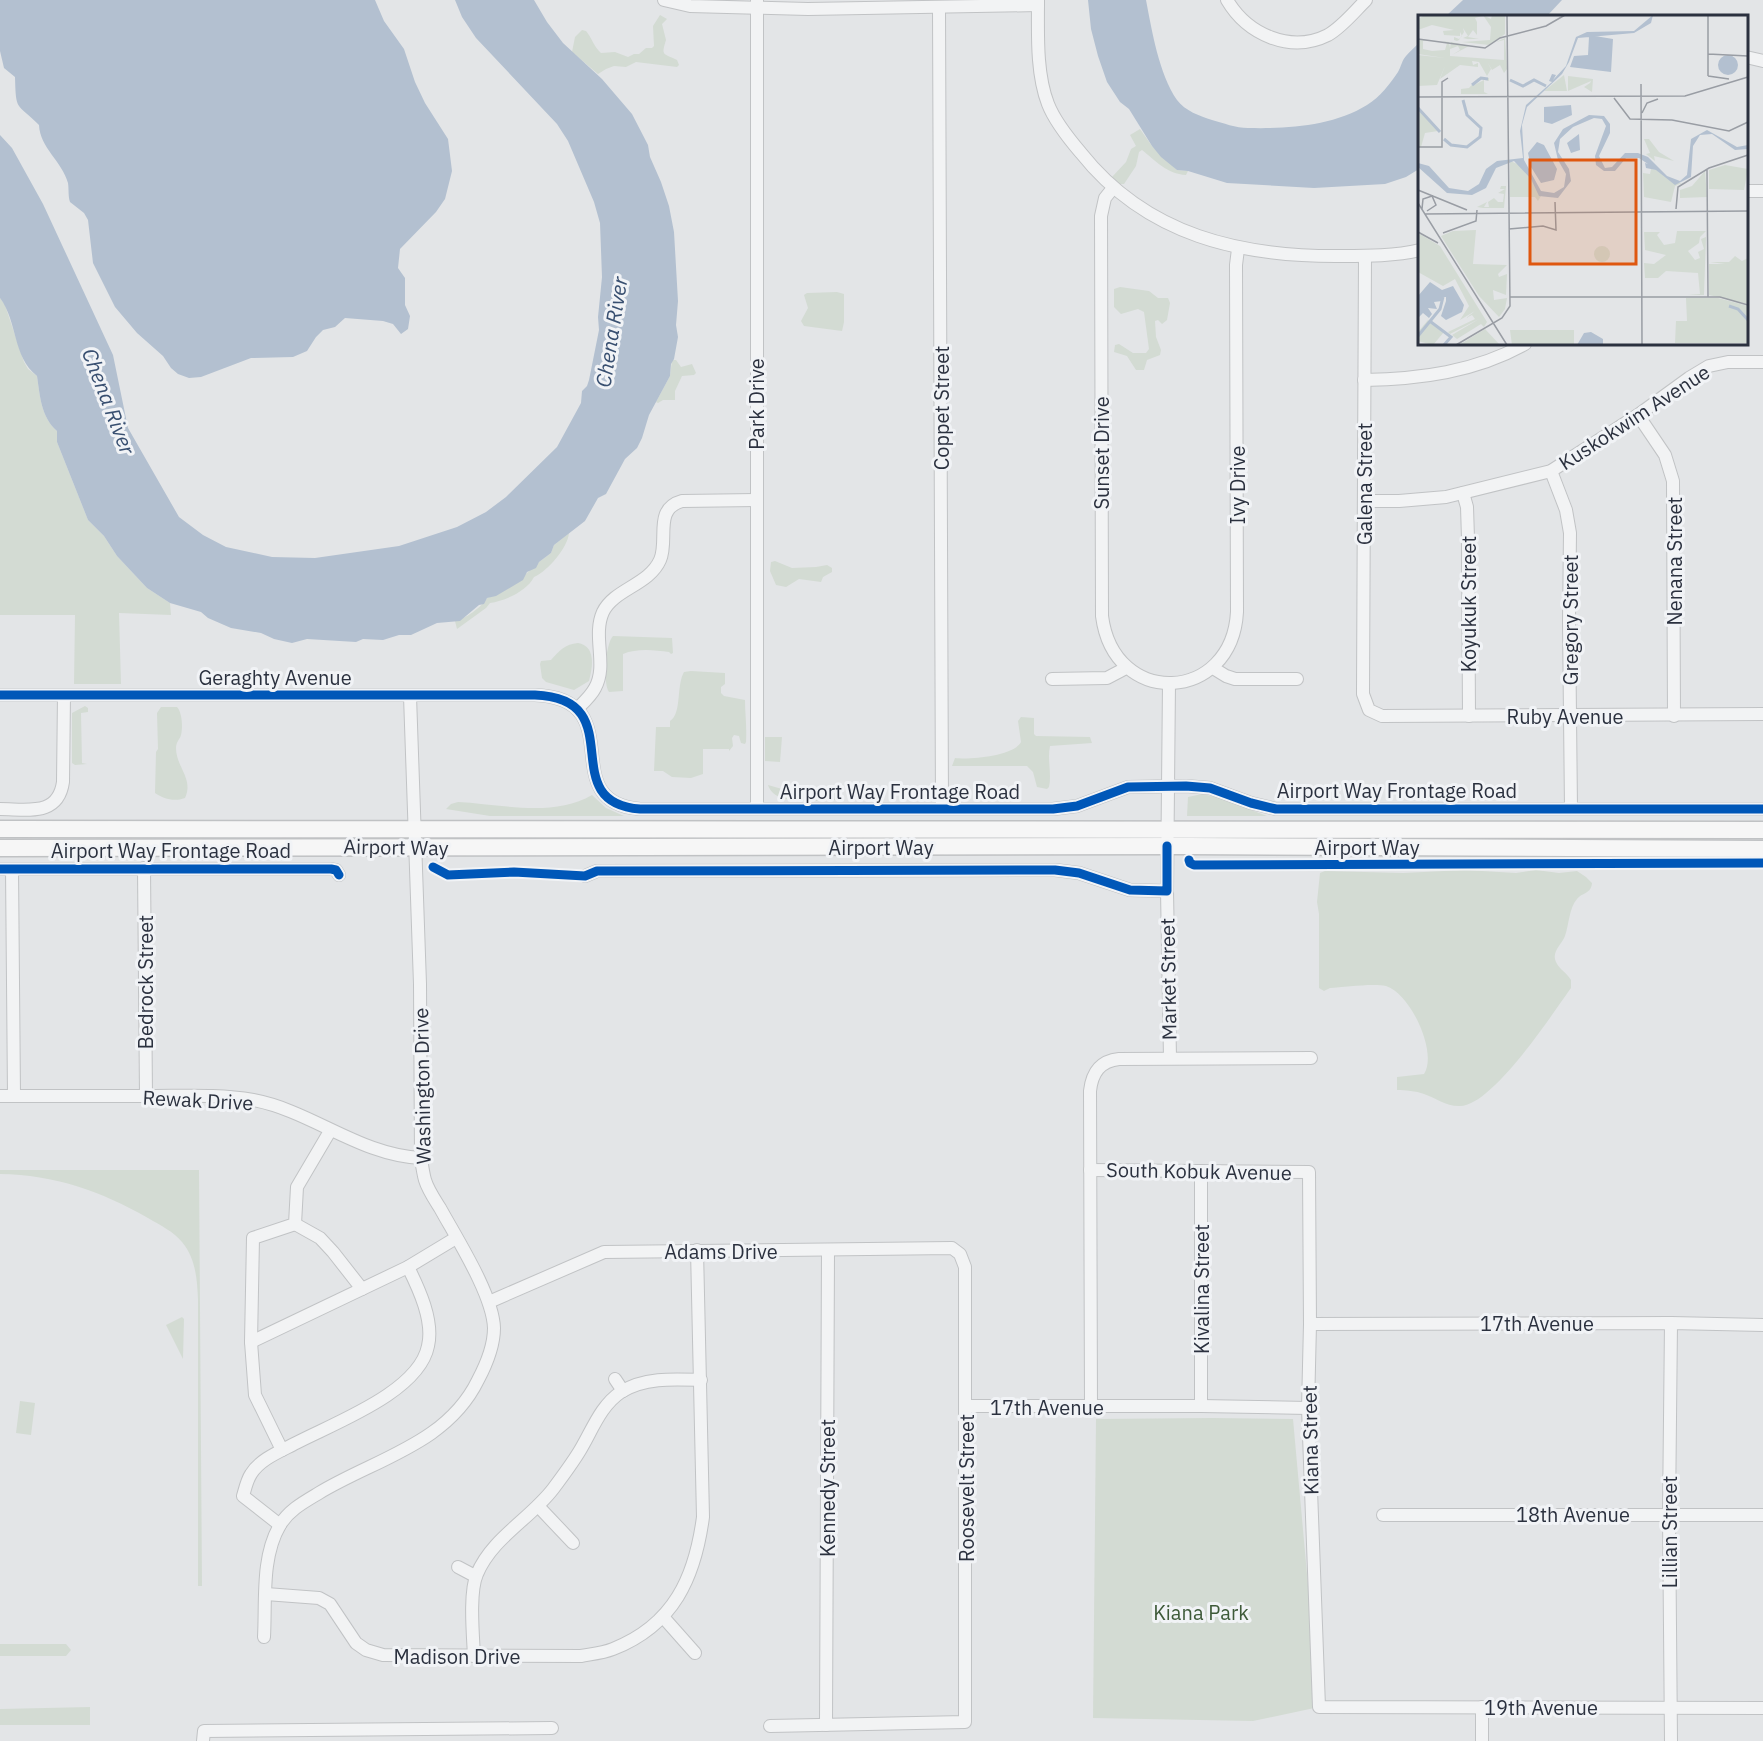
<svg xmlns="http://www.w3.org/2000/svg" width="1763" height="1741" viewBox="0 0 1763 1741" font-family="'IBM Plex Sans',sans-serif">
	<rect width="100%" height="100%" fill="#e3e5e7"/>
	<!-- green -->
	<g fill="#d3dbd3">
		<path d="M660 15 667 19 662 24 666 40C661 56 663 53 677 60L679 65 677 67 636 62 626 67 614 66 606 69 598 74 572 52 575 37 582 30 586 31C592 38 594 47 601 53L615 52 628 57 634 54H639L646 48H652L654 46 653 26Z"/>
		<path d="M1140 129 1152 146 1177 170 1188 171 1186 175C1167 174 1156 161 1142 150L1139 152 1136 166 1124 184H1119L1112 177 1126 162 1131 149 1136 146 1130 135Z"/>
		<path d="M1120 287 1149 291 1158 298H1168L1170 303 1167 320 1162 324 1158 320 1155 321 1156 337 1161 350 1160 355 1147 360 1144 370H1136L1127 356 1114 352 1115 345 1119 344 1133 353H1146L1149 349 1144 312 1138 309 1121 314 1114 307V289Z"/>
		<path d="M837 292 844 294V322L842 331 804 326 801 321 808 308 804 295 807 293Z"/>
		<path d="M0 298 5 305 24 362 28 369 37 376C40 396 41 417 57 431V442L88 520 104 536 117 556 147 588 170 603 171 615 119 613 121 684H74L75 615H0Z"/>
		<path d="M672 360H676L681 367 692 364 696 373 694 375 682 376 675 391V400H663L658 403 656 402 670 376Z"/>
		<path d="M569 533C568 547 548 571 534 577 527 591 505 601 490 603L486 608 457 629 455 621C464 620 483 606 487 598 510 591 521 578 539 562L551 553 554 545Z"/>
		<path d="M775 561 792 568 816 567 827 565 832 568V572L823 577 821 582 799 579 786 587 776 585 770 571 771 562Z"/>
		<path d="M613 636 672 638 673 653 671 654 669 652C654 650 637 648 623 654V691L609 692C603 683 605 645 613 636Z"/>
		<path d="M578 643C596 646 593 667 589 681L574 690 546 682 542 678 540 664 541 661 551 660C559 651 565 644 578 643Z"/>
		<path d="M691 671 725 673V684L721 687V693L724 696 745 700C745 714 747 727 746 742L745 744 741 743 739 736 734 735 732 738 733 746 729 751V749H703V774L691 778 672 777 663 771H654L656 727H670V721C682 713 676 686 684 672Z"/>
		<path d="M85 706 88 708V712L81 713 82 763 87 764 75 765 72 763V713Z"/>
		<path d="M161 707H177C182 712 183 727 181 735 180 739 176 742 176 748 176 767 194 779 185 798 174 802 164 799 155 793L156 752 158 749 157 713Z"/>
		<path d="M1021 717 1034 718V734L1036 736 1090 737 1092 743 1050 746C1047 760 1052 773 1049 787L1047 789 1037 787 1033 772 1027 766H952L955 758C970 760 1014 756 1021 742L1018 721Z"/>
		<path d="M765 737H782L780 762 765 761Z"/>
		<path d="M768 785 782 789 831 791 836 794 837 798 836 800C816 800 775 807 768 785Z"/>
		<path d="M1202 794 1217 797 1267 816H1187L1188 797Z"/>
		<path d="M592 795 606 808 624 816H490L446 809 451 804 458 802C500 804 553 818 592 795Z"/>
		<path d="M1364 836 1692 837 1664 841H1345V838Z"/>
		<path d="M1465 870 1516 873 1536 870 1559 873 1577 871 1586 877 1592 883C1591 894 1583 892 1577 899 1569 908 1569 925 1565 936 1562 944 1551 952 1556 962 1559 969 1567 973 1571 980V988C1553 1013 1491 1108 1459 1106 1445 1106 1436 1098 1424 1094 1416 1091 1405 1090 1397 1090V1077L1424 1074C1438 1053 1411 994 1386 986 1374 983 1344 987 1330 988L1324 991 1319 988V914L1317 902 1320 873 1325 871 1403 873Z"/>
		<path d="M0 1170H199L202 1586H198V1299C197 1279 196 1259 182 1242 174 1232 160 1225 148 1218 101 1191 55 1175 0 1174Z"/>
		<path d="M182 1317 184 1319 183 1359 166 1325Z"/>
		<path d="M20 1401 35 1403 31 1435 16 1433Z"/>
		<path d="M1212 1418 1293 1419 1319 1707 1253 1721 1093 1718 1096 1419Z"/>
		<path d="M0 1644H66L71 1650 66 1656H0Z"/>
		<path d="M90 1707V1725H0V1709Z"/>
	</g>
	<!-- water -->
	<g fill="#b3c0d0">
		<path d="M0 0H375L384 21 404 49 415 82 425 103 448 139 452 171 445 199 436 212 400 249 398 268 405 278V305L410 316 408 329 401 334 393 324 383 321 345 318 335 327 323 330 316 337 307 351 293 357 251 358 201 377 189 378 178 374 171 368 163 356 137 333 115 307 93 263 88 220 84 213 70 202C68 196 69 190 68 183 62 161 40 148 39 125 16 102 16 112 15 77L4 68 0 51Z"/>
		<path d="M455 0H534L547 22 563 43 602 79 632 114 648 145 650 157 661 182 669 206 674 232 678 301 676 325 678 337 674 359 671 364 670 376 649 415 642 438 637 448 625 459 606 494 598 498 585 521 554 545 551 553 539 562 536 568 527 572 523 580 496 596 487 598 484 604 479 605 460 621 437 623 411 635H399L383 640 363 639 356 642 307 639 292 643 274 639 261 633 231 628 208 618 201 612 170 603 147 588 117 556 104 536 88 520 57 442V431C41 417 40 396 37 376 12 356 18 322 0 298V135L12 148 43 204 113 355 128 428 179 517 203 535 226 547 272 557 315 558 399 546 457 527 486 512 506 497 557 447 581 403 582 391 587 386 589 380 599 330 598 317 602 277 600 223 594 202 568 141 557 124 476 38 462 17Z"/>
		<path d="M1088 0H1146C1152 31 1159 74 1177 100 1185 111 1200 116 1212 120 1223 123 1236 128 1248 128 1287 129 1333 126 1367 105 1380 97 1390 84 1398 72 1401 67 1402 60 1406 56 1410 51 1415 47 1419 43V169L1406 177 1385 184 1314 188 1227 183 1188 171 1177 170 1161 157 1152 146 1129 109 1120 102 1107 82 1098 56 1091 29Z"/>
		<path d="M1463 0H1562L1547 16H1446Z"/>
	</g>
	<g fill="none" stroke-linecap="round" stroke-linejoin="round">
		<defs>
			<g id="minor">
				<path d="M664 0 690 6 808 9 1038 5"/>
				<path d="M757 0V808"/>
				<path d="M1038 0C1038 33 1036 73 1048 104 1055 122 1069 139 1081 153 1147 236 1241 257 1342 256 1368 256 1395 256 1420 250"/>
				<path d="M1227 0C1247 34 1290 54 1328 35 1342 27 1354 12 1366 0"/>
				<path d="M939 8 942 808"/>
				<path d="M1746 57 1763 61"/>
				<path d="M1113 188 1105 198 1101 216 1102 616C1114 709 1232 703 1237 612L1236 265 1238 249"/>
				<path d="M1746 191H1763"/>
				<path d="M1365 256 1363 694 1369 710 1382 716 1763 714"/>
				<path d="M1364 380C1420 379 1475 372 1525 344"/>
				<path d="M1638 415 1665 455 1673 481 1674 716"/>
				<path d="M1551 471 1566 510 1570 533 1569 622 1571 809"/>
				<path d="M1463 493 1467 507 1468 538 1469 716"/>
				<path d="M1364 501H1399L1446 497 1551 471 1638 415 1689 378 1709 366 1728 362H1763"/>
				<path d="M1213 668 1226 676 1235 679H1297"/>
				<path d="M1052 679 1107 678 1126 668"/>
				<path d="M1169 683 1167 891 1170 1058"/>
				<path d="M0 695H535C634 699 552 802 640 809H1053L1077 806 1128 787 1186 786 1210 788 1251 803 1276 809H1763"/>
				<path d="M577 709C583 703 591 696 595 688 608 665 592 636 603 612 614 589 649 585 660 560 669 540 653 509 682 501L756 500"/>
				<path d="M0 809C27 809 58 817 63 782L64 695"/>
				<path d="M144 868 146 1096"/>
				<path d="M0 869H331L336 870 339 875"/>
				<path d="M12 869 14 1096"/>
				<path d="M585 876 597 871 1055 870 1079 873 1130 890 1167 891"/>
				<path d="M0 1096C51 1096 101 1096 152 1096 185 1096 220 1094 253 1100 312 1111 359 1155 421 1158"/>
				<path d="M1090 1170 1309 1172 1310 1324 1308 1408 1319 1707 1763 1708"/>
				<path d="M1201 1171V1406"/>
				<path d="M295 1224 320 1238 333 1252 362 1289"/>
				<path d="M489 1302 604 1252 952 1248 960 1254 965 1267V1722L770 1726"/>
				<path d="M1671 1323 1669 1514 1671 1741"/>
				<path d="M1310 1324 1671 1323 1763 1325"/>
				<path d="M251 1342 408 1267 456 1238"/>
				<path d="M615 1379 623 1391"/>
				<path d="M967 1406H1201L1308 1408"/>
				<path d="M1091 1407 1090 1091C1092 1073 1100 1061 1119 1059L1311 1058"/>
				<path d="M282 1450 255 1395 251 1342 253 1238 295 1224 297 1187 330 1131"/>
				<path d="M538 1506 573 1543"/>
				<path d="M1383 1515H1763"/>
				<path d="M280 1525 243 1496C245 1489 247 1480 251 1474 260 1459 281 1451 296 1443 334 1423 419 1392 428 1346 434 1321 419 1289 408 1267"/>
				<path d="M458 1567 475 1576"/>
				<path d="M266 1594 319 1598 330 1604 356 1643 366 1650 383 1655 581 1656C592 1654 603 1653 613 1649 674 1625 695 1577 703 1517L697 1250"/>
				<path d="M664 1618 695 1653"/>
				<path d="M264 1637C266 1601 261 1557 280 1525 289 1510 304 1502 319 1493 375 1459 447 1444 478 1380 486 1365 494 1346 494 1328 493 1295 457 1239 440 1208 435 1200 428 1190 425 1180 423 1173 422 1165 421 1158L420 984 410 696"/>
				<path d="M474 1656C473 1635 469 1592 477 1574 492 1538 530 1519 553 1489 562 1477 571 1465 579 1452 592 1431 600 1406 621 1392 644 1377 675 1379 701 1380"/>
				<path d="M826 1725 828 1251"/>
				<path d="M203 1741 204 1731 552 1728"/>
				<path d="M1482 1741V1707"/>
			</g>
			<g id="major">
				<path d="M0 829 1763 830"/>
				<path d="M0 848 1188 846 1763 849"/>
			</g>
		</defs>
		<!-- minor casing -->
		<use href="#minor" stroke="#c1c3c5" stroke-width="14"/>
		<!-- major casing -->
		<use href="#major" stroke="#c0c2c4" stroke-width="19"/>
		<!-- minor -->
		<use href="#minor" stroke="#f2f3f4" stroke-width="12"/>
		<!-- major -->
		<use href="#major" stroke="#f6f6f6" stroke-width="16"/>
		<defs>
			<g id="cycleway">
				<path d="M0 695H535C634 699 552 802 640 809H1053L1077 806 1128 787 1186 786 1210 788 1251 803 1276 809H1763"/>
				<path d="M1189 860 1190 863 1194 865 1763 863"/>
				<path d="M433 867 448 875 514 872 585 876 597 871 1055 870 1079 873 1130 890 1167 891V846"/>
				<path d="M0 869H331L336 870 339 875"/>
			</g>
		</defs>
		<!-- cycleway casing -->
		<use href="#cycleway" stroke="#f1f3f6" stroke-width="13"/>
		<!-- cycleway -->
		<use href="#cycleway" stroke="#0057b8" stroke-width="9"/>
	</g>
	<g text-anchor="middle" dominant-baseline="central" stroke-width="6" stroke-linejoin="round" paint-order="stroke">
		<!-- street labels -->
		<g font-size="20" fill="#2b313f" stroke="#f1f3f6">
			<text transform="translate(756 404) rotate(-90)">Park Drive</text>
			<text transform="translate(941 408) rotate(-90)">Coppet Street</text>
			<text transform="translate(1634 417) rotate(-33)">Kuskokwim Avenue</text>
			<text transform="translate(1101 453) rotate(-90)">Sunset Drive</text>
			<text transform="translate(1364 484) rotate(-90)">Galena Street</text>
			<text transform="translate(1237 485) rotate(-90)">Ivy Drive</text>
			<text transform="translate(1674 561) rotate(-90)">Nenana Street</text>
			<text transform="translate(1468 604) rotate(-90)">Koyukuk Street</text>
			<text transform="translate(1570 620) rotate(-90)">Gregory Street</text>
			<text x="275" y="677">Geraghty Avenue</text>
			<text x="1565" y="716">Ruby Avenue</text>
			<text x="1397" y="790">Airport Way Frontage Road</text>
			<text x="900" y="791">Airport Way Frontage Road</text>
			<text transform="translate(396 847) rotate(1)">Airport Way</text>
			<text x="881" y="847">Airport Way</text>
			<text x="1367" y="847">Airport Way</text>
			<text x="171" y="850">Airport Way Frontage Road</text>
			<text transform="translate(1168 979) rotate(-91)">Market Street</text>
			<text transform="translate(145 982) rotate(-90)">Bedrock Street</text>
			<text transform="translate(422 1086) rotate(-91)">Washington Drive</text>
			<text transform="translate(198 1100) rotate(3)">Rewak Drive</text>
			<text transform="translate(1199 1171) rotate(1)">South Kobuk Avenue</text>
			<text x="721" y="1251">Adams Drive</text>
			<text transform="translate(1201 1289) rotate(-90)">Kivalina Street</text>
			<text x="1537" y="1323">17th Avenue</text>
			<text x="1047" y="1407">17th Avenue</text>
			<text transform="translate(1310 1440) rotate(-91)">Kiana Street</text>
			<text transform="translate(827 1488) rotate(-90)">Kennedy Street</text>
			<text transform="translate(966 1488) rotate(-90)">Roosevelt Street</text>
			<text x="1573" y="1514">18th Avenue</text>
			<text transform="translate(1669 1532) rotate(-90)">Lillian Street</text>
			<text x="457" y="1656">Madison Drive</text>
			<text x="1541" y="1707">19th Avenue</text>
		</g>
		<!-- park labels -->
		<g font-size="20" fill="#3e5a39" stroke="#f1f3f6">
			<text x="1201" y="1612">Kiana Park</text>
		</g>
		<!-- water labels -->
		<g font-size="21" font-style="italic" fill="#384f70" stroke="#f1f3f6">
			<text transform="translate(611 332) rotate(-81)">Chena River</text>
			<text transform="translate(109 401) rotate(69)">Chena River</text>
		</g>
	</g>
	<!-- overview -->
	<g transform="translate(1418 15)">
		<rect width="330" height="330" fill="#e3e5e7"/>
		<path d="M57 0 64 1 57 3 59 7V20L55 15 50 22 61 24H49L58 26 45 23 50 21 45 13 46 17 41 25 39 26 36 25V22L41 24 44 21 42 17V21L26 20 25 16 36 15 14 10 0 15V4L5 1ZM65 0 73 4 74 0H87V19L71 30 44 27 72 25 73 12ZM87 23 89 54 86 58 82 50 74 55 70 48 73 54 69 61 61 47 54 46 55 50 60 48V52L42 50 22 64 27 51 19 70 0 71V40L27 43 0 39V25H11L5 26V34L14 36 27 35 29 28 25 26 31 27 32 33 33 27 67 34 51 31 34 40 42 35 40 31 32 34V41L86 45V25L78 27ZM146 60 149 76H126ZM150 61 175 64 174 77 166 72 172 68 173 66 150 76ZM60 63H71V66L63 64 56 70 66 65V77L70 79H43V74L51 73ZM0 93 20 116 7 118 3 132H0ZM226 124H231L241 137 256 146 236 141 237 146 228 139 232 138ZM92 146 102 150 113 164 123 181 120 186 117 182H92ZM307 150 330 154 326 175 291 174V155ZM233 154 239 155 255 168H264L257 171 253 187 226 182 225 158 232 159ZM287 156 289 182 262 183V175L274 171ZM83 171H88L86 193H65L59 192 69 187 66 192H71L70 187 76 183 80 187V181V187H85L86 179 80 178 87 174H82ZM58 215 55 249 89 250 80 259 81 262 89 259 88 280 75 275 76 285 89 283 87 294 81 302 61 281 23 221 35 216ZM259 216H288L282 222 281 228 270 236 277 245 282 243 280 237 286 234 283 224 288 222 286 280H270L282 279 280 258 248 256 240 263H227L226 248 236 249 248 240 227 235 226 217H242L239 220 246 230 257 228ZM0 218 22 231 69 307 66 312 63 309 39 324 34 320 61 304 32 319 30 317 57 304 54 300 48 303 57 296 42 305 51 291 37 264 25 271 0 257ZM176 239a8 8 0 1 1 16 0a8 8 0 1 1-16 0ZM317 241 324 246 330 243V289L291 280V249H307L292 247H311ZM268 283H300L330 291V328H257L258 306H269ZM10 305 26 317 15 330 0 326V317ZM67 314 82 330H41ZM92 315H156V330H94Z" fill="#d3dbd3"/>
		<path d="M235 0 233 8 216 18 160 23 151 47 144 59 109 92 104 110 106 145 123 176 136 178 146 172 148 159 140 145 136 128 145 114 171 100 186 101 192 109V118L181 141 187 153 194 152 207 138H220L230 142 249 161 262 166 269 160 273 124 289 115 319 132 330 130V134L317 135 294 119 282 120 275 131 273 162 257 170 238 155 228 153 227 148 230 149 221 143H208L197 156H186L178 150 177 141 188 111 184 104 176 103 155 112 142 124 140 137 151 154 153 166 140 183 121 181 113 164 96 146 78 153 68 173 54 180 29 178 0 152V148L11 151 31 173 50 176 61 169 68 154 79 146 105 143 102 116 108 90 134 67 131 66 134 59 138 60 135 65 148 51 158 22 169 17 216 16ZM177 21 195 24 193 57 152 52 156 41 170 40 171 22ZM300 50a10 10 0 1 1 20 0a10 10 0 1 1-20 0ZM153 90 154 100 134 109 126 107V92ZM161 119 162 135 153 138 149 128ZM119 127 126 130 139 154 136 165 123 168 113 152 110 138ZM12 267 24 275 35 271 46 290 44 297 28 305 23 301 28 286V282H24V286L16 287 19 294 10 293 14 299 11 303 5 298 0 303V281ZM173 317 185 324V330H159L166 318Z" fill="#b3c0d0"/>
		<path fill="none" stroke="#b3c0d0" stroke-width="3" d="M92 65 105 71 116 65 128 71M54 70 63 63 70 64M0 93 22 117M26 124 33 130 49 132 62 122 63 113 49 100 45 85M311 291 320 294 330 305M13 307 33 322 26 330M0 321 22 294 25 282"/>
		<path fill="none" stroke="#999da4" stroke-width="1.5" d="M290 0V61M0 24 67 33 82 23 128 11 147 0M290 39 330 41M290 61 311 64M223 69 224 330M0 82 267 81 330 62M196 83 212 104 254 105 311 116 330 107M224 98 229 88 240 84M0 132H24V67L30 63M289 154 290 282M0 175 49 195M0 188 89 330M4 194 5 184 14 181 18 190 9 196M258 194 260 172 291 153 330 140M7 199 330 196M91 214 125 211 138 215 137 187M0 217 20 228M25 218 58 206 59 195M92 282H302L330 290M38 330 84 303 92 291 89 0"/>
		<path fill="#df570f" fill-opacity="0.15" stroke="#df570f" stroke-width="3" d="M112 145H218V249H112Z"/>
		<rect width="330" height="330" fill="none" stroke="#2b313f" stroke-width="3"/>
	</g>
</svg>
